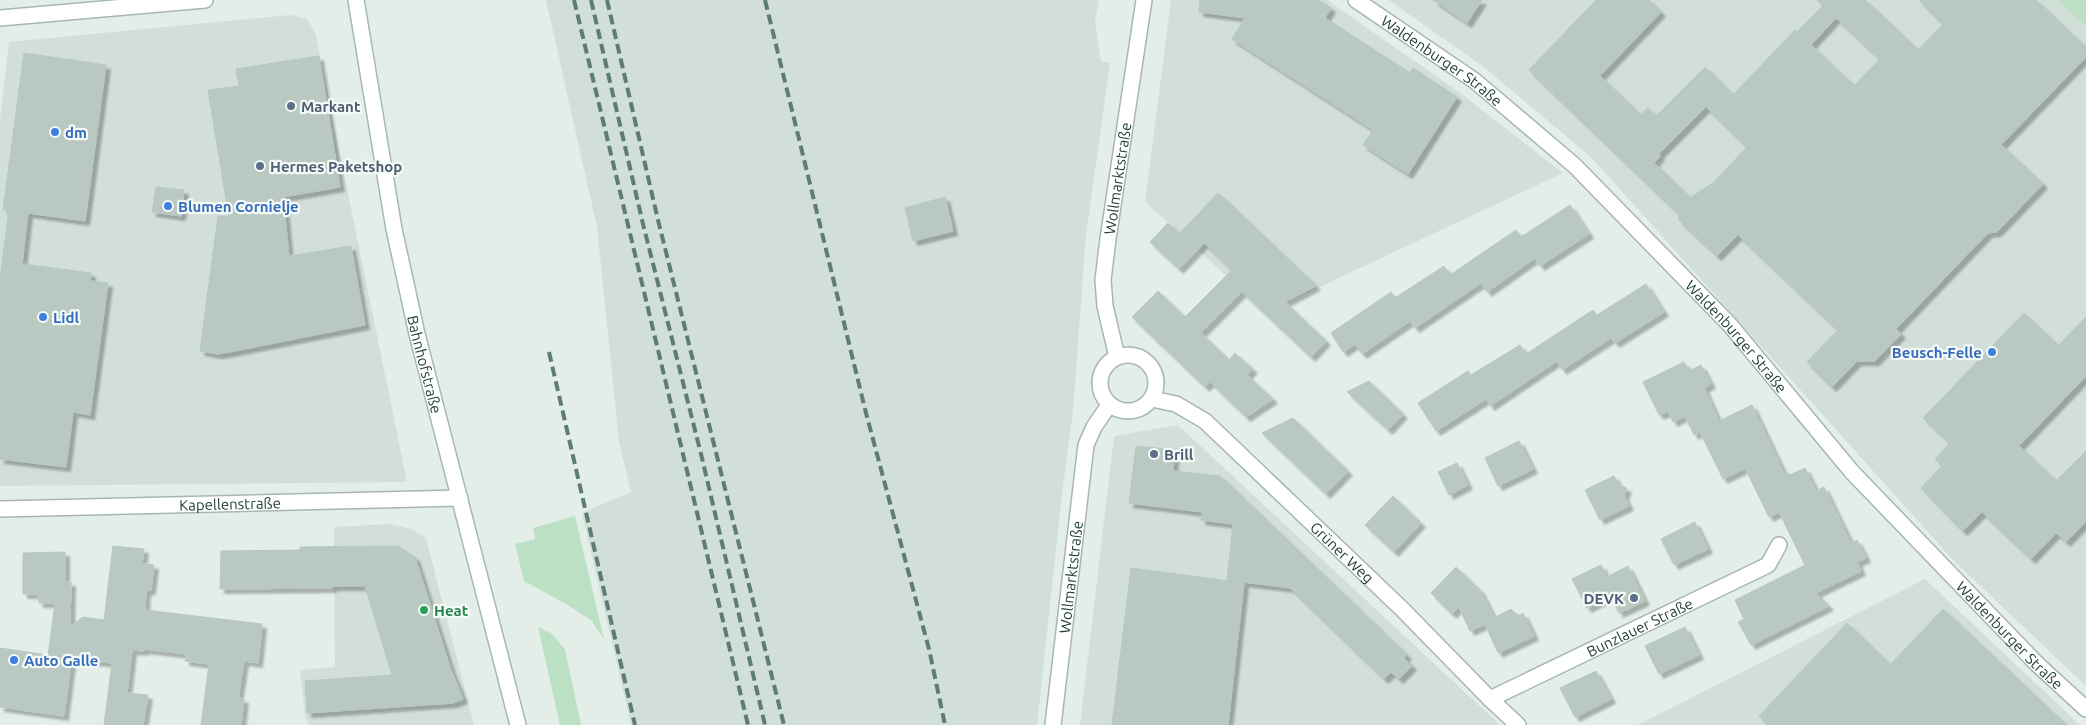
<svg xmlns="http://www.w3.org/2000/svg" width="2086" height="725" viewBox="0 0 2086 725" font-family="Ubuntu,sans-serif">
	<defs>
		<filter id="shadow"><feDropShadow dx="4.5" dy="4.5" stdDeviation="1" flood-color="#0004"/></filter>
	</defs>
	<rect width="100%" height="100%" fill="#e4eee9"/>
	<!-- built -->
	<g fill="#d2ded8">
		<path d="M546 0H1099L1095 22 1101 61 1110 63 1086 235 1073 412 1062 494 1037 725H631L582 513 631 492 619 442 597 227Z"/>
		<path d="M1171 0H1327L1459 92 1563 173 1266 312 1145 202Z"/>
		<path d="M1389 0H2058L2086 27V686L1954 561 1591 157 1485 68Z"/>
		<path d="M291 15 307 19 315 32 407 482 0 486V119L9 42Z"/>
		<path d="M1178 425 1500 725H1080L1114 436Z"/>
		<path d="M388 524 411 529 426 538 474 725H309L305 716 300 670 335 667 334 527Z"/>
		<path d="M1925 579 2080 725H1638Z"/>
	</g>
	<!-- green -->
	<g fill="#bce0c3">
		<path d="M2058 0H2086V27Z"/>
		<path d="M575 516 604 639 591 620 566 604 524 581 515 544 535 539 533 528Z"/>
		<path d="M538 627 551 633 565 649 581 725H560Z"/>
	</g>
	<!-- building -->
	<g fill="#b9c9c2" stroke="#b6c8bf" fill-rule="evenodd" filter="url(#shadow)">
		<path d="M1200 0H1318L1331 8 1325 18 1410 73 1413 68 1457 97 1408 174 1363 145 1373 130 1232 39 1245 18 1199 12Z"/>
		<path d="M1433 0H1482L1467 23Z"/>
		<path d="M1596 0H1649L1661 12 1600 76 1640 115 1648 108 1656 116 1705 67 1733 95 1795 30 1797 32 1823 6 1817 0H1865L1918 50 1943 24 1919 0H2036L2086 48V57L2001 145 2043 184 1997 232 1988 233 1896 329 1901 334 1875 361H1857L1832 387 1807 362 1838 330 1738 235 1717 256 1678 219 1680 215 1529 70ZM1836 18 1880 59 1854 86 1811 45ZM1706 107 1747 147 1714 182 1690 198 1654 163 1660 156 1659 154Z"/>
		<path d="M24 53 106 65 85 221 28 213 22 264 91 273 90 281 108 283 90 415 73 412 66 467 0 459V279L9 210H3Z"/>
		<path d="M319 56 340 187 283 197 289 256 351 246 365 325 230 352 218 354 200 351 218 216 229 217 208 90 239 86 236 69Z"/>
		<path d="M156 187 184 190 181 216 152 212Z"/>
		<path d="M1218 193 1316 286 1285 302 1326 341 1311 357 1242 292 1201 333 1229 360 1235 353 1253 369 1247 375 1273 399 1246 417 1210 382 1205 387 1132 317 1158 291 1185 317 1232 270 1204 243 1179 269 1150 242 1168 223 1179 234Z"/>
		<path d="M945 197 953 231 913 241 905 208Z"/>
		<path d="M1570 205 1589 234 1540 266 1535 258 1487 292 1481 283 1415 328 1410 321 1362 354 1355 344 1343 352 1331 333 1391 292 1395 298 1444 266 1450 275 1516 230 1521 237Z"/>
		<path d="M1646 284 1664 312 1615 343 1611 338 1562 370 1557 361 1490 406 1486 399 1436 431 1418 403 1468 371 1471 375 1520 345 1526 354 1593 310 1597 315Z"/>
		<path d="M2024 313 2058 346 2086 317V376L2019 446 2056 481 2086 451V521L2066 542 2056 533 2031 559 1982 512 1963 531 1921 488 1942 466 1935 459 1950 443 1923 418Z"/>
		<path d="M1684 362 1689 371 1701 365 1711 384 1704 388 1719 421 1752 405 1785 475 1789 473 1790 475 1805 468 1816 491 1824 487 1851 543 1857 540 1866 558 1857 562 1861 571 1816 593 1829 606 1751 645 1738 622 1744 619 1735 600 1805 565 1779 512 1769 517 1745 468 1723 479 1700 432 1694 435 1685 416 1673 422 1668 411 1659 415 1643 382Z"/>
		<path d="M1369 381 1403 414 1388 430 1347 392Z"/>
		<path d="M1293 418 1348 471 1326 494 1262 433Z"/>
		<path d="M1519 441 1533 469 1498 486 1485 458Z"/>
		<path d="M1136 446 1175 450 1173 471 1220 476 1407 655 1404 658 1412 666 1399 679 1391 672 1384 679 1290 588 1227 580 1233 524 1201 520 1202 512 1129 503Z"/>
		<path d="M1457 463 1468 485 1449 495 1438 472Z"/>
		<path d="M1614 476 1619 485 1627 488 1624 496 1629 506 1600 520 1585 490Z"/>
		<path d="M1393 496 1421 523 1394 552 1365 525Z"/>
		<path d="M1695 522 1708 549 1674 565 1661 539Z"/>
		<path d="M113 546 144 549 142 564 154 565 151 590 146 591 145 610 262 624 258 663 244 661 238 698 244 699 241 725H201L209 664 185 661 186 654 144 649V651L132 650 127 693 148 695 143 725H104L112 663 75 659 72 655 64 716 0 707V648L48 655 55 603H39L38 594H23V553L65 552V582H71L70 627 83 617 104 620Z"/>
		<path d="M398 546 415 557 451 670 463 699 453 703 307 713 305 681 392 675 365 586H332V588L220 589 221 551 300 550V547Z"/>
		<path d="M1601 565 1607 577 1628 566 1645 601 1619 613 1611 596 1587 608 1572 579Z"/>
		<path d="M1456 567 1480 590 1494 618 1511 609 1518 616 1523 613 1534 636 1498 653 1485 624 1470 631 1459 607 1452 614 1431 593Z"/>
		<path d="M1131 568 1244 583 1228 725H1112Z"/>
		<path d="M1943 609 2066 725H1769L1759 716 1847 623 1890 665Z"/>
		<path d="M1685 627 1699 655 1659 674 1645 646Z"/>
		<path d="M1596 671 1611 699 1575 717 1560 688Z"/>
	</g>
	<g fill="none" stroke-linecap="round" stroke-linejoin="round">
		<defs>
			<g id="street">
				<path id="s1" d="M1356 0 1475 81 1575 166 1730 325 1852 472 2037 664 2086 709"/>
				<path d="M0 18 205 0"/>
				<circle cx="1128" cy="383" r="28"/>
				<path id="s2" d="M1117 357 1105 306 1103 280 1108 239 1144 0"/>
				<path id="s3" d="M1152 399 1176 404 1205 421 1402 609 1490 699 1518 725"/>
				<path id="s4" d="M0 509 460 498"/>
				<path id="s5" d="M1490 699 1768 565 1779 545"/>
				<path id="s6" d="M1053 725 1086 445 1094 427 1109 405"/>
			</g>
			<g id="secondary">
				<path id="s7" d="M356 0 394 229 417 334 518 725"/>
			</g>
		</defs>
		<!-- street casing -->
		<use href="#street" stroke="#a6b7b0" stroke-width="18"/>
		<!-- secondary casing -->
		<use href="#secondary" stroke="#a2bbb0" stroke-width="18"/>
		<!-- street -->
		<use href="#street" stroke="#fff" stroke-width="15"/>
		<!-- secondary -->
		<use href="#secondary" stroke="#fff" stroke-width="15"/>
		<!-- rail -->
		<g stroke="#5d7c72" stroke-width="4" stroke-dasharray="10 5" stroke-linecap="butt">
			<path d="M574 0 748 725"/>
			<path d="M591 0 643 224 701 454 765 725"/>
			<path d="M607 0 658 220 784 725"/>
			<path d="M765 0 866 413 929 649 945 725"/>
			<path d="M549 352 635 725"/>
		</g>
	</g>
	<!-- markers -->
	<g fill="#5c6f8a" stroke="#f5faf7" stroke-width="2">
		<circle cx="291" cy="106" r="5"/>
		<circle cx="260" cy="166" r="5"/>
		<circle cx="1154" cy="454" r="5"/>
		<circle cx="1634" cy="598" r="5"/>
	</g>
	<g fill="#3f7fe0" stroke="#f5faf7" stroke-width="2">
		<circle cx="55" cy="132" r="5"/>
		<circle cx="168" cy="206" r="5"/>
		<circle cx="43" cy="317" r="5"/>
		<circle cx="1992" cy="352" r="5"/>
		<circle cx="14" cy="660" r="5"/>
	</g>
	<circle fill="#2e9e5b" stroke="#f5faf7" stroke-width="2" cx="424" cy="610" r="5"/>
	<g text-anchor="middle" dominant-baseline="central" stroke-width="4.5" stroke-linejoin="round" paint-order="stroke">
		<!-- street labels -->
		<g font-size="15" fill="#224137" stroke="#f5faf7">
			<text stroke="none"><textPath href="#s1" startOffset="105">Waldenburger Straße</textPath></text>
			<text stroke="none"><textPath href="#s2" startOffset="181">Wollmarktstraße</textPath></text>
			<text stroke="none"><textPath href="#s1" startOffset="510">Waldenburger Straße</textPath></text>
			<text stroke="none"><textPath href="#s7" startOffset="371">Bahnhofstraße</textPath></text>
			<text stroke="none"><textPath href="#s4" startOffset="230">Kapellenstraße</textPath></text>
			<text stroke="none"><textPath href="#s3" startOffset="248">Grüner Weg</textPath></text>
			<text stroke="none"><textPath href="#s6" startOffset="149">Wollmarktstraße</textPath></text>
			<text stroke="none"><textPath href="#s5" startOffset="166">Bunzlauer Straße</textPath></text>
			<text stroke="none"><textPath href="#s1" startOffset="915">Waldenburger Straße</textPath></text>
		</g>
		<!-- service labels -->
		<g font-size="15" font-weight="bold" fill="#4e5e75" stroke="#f5faf7" text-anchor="start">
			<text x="301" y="106">Markant</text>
			<text x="270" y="166">Hermes Paketshop</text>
			<text x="1164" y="454">Brill</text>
			<text x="1624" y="598" text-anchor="end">DEVK</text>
		</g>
		<!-- shop labels -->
		<g font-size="15" font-weight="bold" fill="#366cbe" stroke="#f5faf7" text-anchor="start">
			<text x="65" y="132">dm</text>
			<text x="178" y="206">Blumen Cornielje</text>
			<text x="53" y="317">Lidl</text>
			<text x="1982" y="352" text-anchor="end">Beusch-Felle</text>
			<text x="24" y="660">Auto Galle</text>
		</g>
		<!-- leisure labels -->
		<g font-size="15" font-weight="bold" fill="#27864d" stroke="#f5faf7" text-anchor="start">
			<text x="434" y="610">Heat</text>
		</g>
	</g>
</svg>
